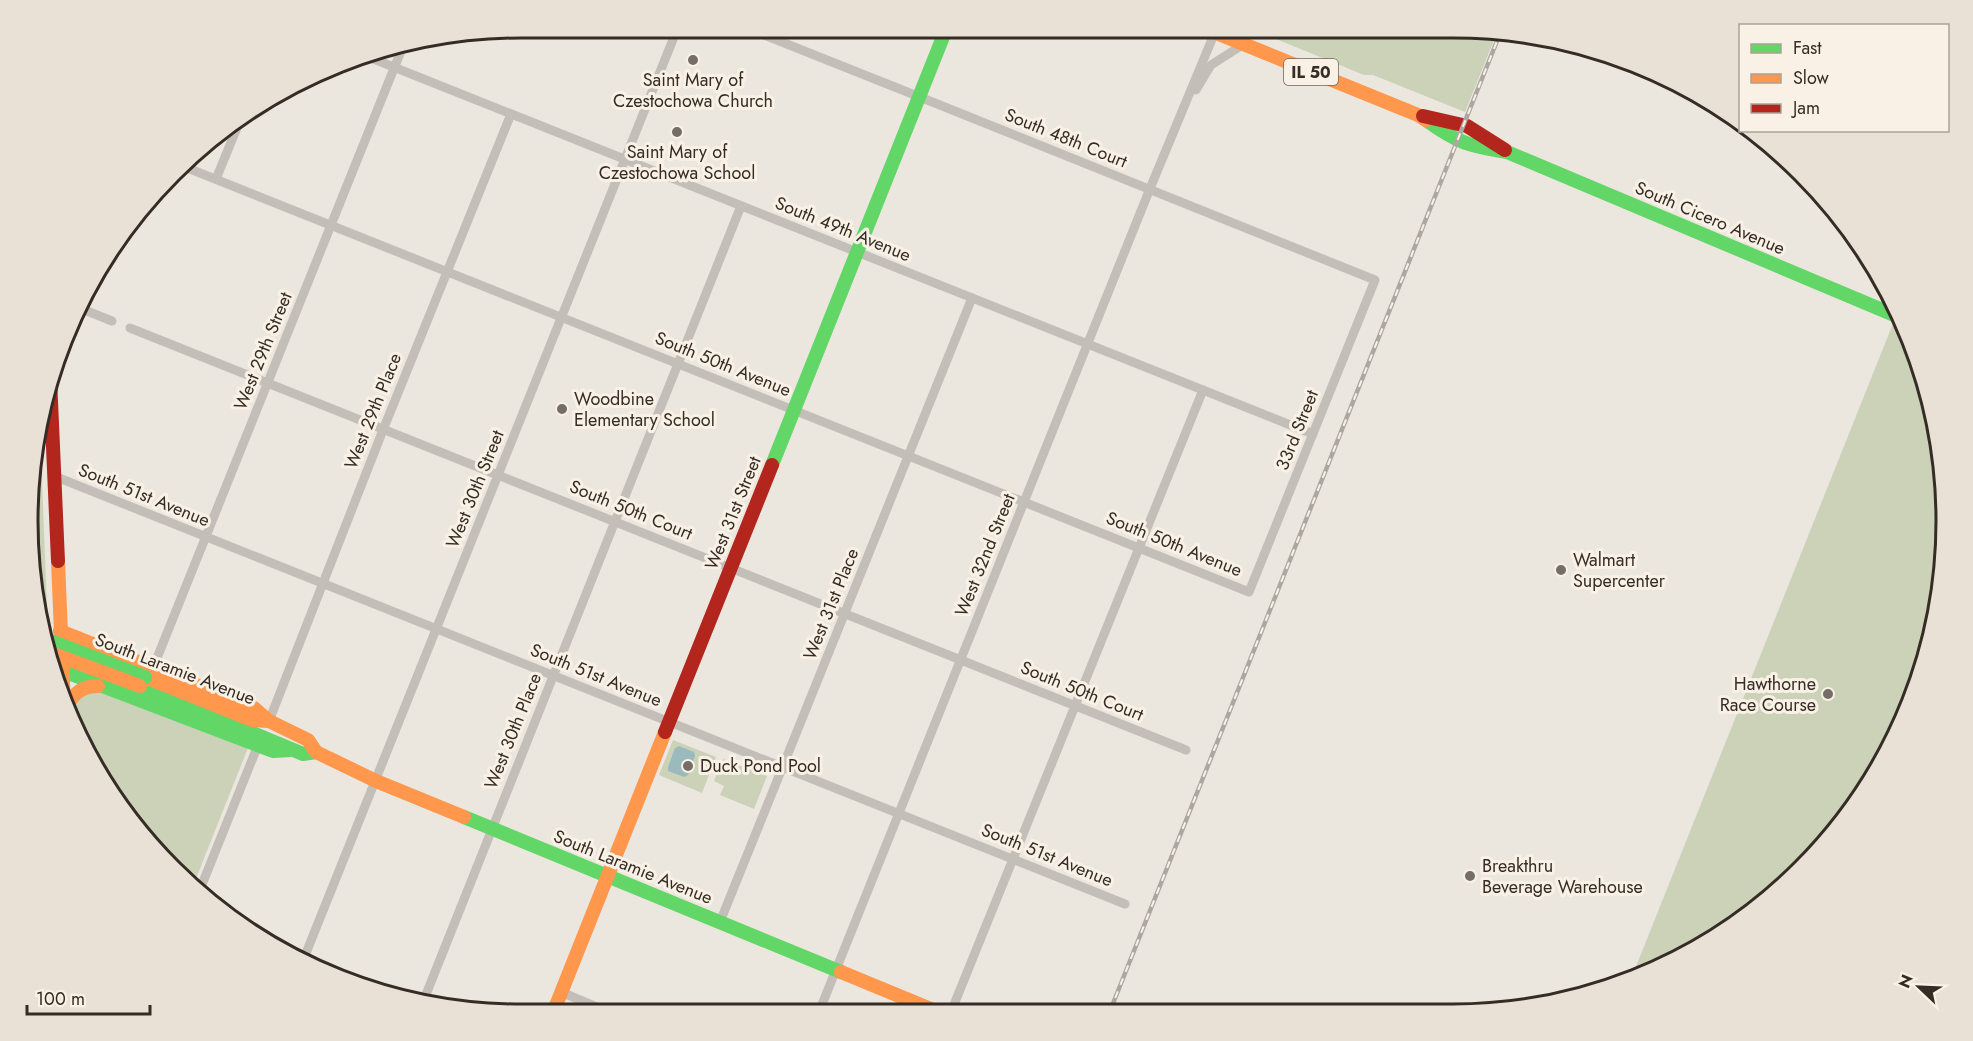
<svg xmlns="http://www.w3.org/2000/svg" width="1973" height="1041" viewBox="0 0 1973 1041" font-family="Jost,sans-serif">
	<rect width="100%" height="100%" fill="#ebe7df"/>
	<!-- green -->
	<g fill="#cbd2b8">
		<path d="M1249 28H1484L1498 30 1465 112 1373 75H1364Z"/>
		<path d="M1894 321 1903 325 1920 362 1942 456 1945 553 1929 649 1895 739 1823 846 1727 931 1641 977 1631 979Z"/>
		<path d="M40 432 48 632 38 595 40 561 37 466Z"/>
		<path d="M90 688 248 748 193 886 150 846 75 726C74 708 75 699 90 688Z"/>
		<path d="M673 740 716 757 702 793 659 775Z"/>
		<path d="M723 759 767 776 754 809 720 795 724 786 714 781Z"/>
	</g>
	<!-- water -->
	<path fill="#9ababd" d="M679 746 694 752 695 756 688 775 684 777 668 771V767L675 748Z"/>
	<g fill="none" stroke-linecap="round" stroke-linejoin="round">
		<!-- street -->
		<g stroke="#c4beb8" stroke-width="9">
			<path d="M361 54 1313 434"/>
			<path d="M1196 90 1211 65 1244 44"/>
			<path d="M185 167 1249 592 1375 280C1165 197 955 110 744 27"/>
			<path d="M216 179 241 118"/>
			<path d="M82 309 112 321"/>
			<path d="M130 328 1186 750"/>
			<path d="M54 476 1125 904"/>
			<path d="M153 668 403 46"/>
			<path d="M269 721 383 430 511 114"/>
			<path d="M199 892 258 745"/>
			<path d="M720 922 972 298"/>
			<path d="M302 963 678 27"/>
			<path d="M561 992 611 1013"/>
			<path d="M423 1002 741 206"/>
			<path d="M819 1012 1149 191 1215 32"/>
			<path d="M951 1012 1203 390"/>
		</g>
		<!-- fast -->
		<g stroke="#63d668" stroke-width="14">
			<path d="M1426 120C1458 143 1469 146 1507 152L1899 317"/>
			<path d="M772 465 947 27"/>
			<path d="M63 671 273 751 291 750"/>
			<path d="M140 686 303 754 316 752"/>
			<path d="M464 817 841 972"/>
		</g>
		<!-- slow -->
		<g stroke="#ff974d" stroke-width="14">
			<path d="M1204 28 1418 115 1426 120"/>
			<path d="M58 561 64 706"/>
			<path d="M60 631 254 708 269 721"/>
			<path d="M145 677 252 720 269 721 308 740 316 752 376 781 464 817"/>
			<path d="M65 711C71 695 81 686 98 686"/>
			<path d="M841 972 938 1012"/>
			<path d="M553 1013 665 732"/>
		</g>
		<!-- jam -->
		<g stroke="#b3261e" stroke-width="14">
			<path d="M1423 116 1467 126 1505 150"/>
			<path d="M50 378 58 561"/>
			<path d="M665 732 772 465"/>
		</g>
		<defs>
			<path id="rail" d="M1110 1011 1501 31"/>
		</defs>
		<!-- rail casing -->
		<use href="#rail" stroke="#aca7a2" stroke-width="4.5"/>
		<!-- rail -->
		<use href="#rail" stroke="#f9f1e5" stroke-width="2" stroke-dasharray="7" stroke-linecap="butt"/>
		<!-- fast-bridge -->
		<path stroke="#63d668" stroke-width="14" d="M48 640 145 677"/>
		<!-- slow-bridge -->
		<path stroke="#ff974d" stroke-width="14" d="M51 653 140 686"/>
	</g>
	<!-- markers -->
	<g fill="#756d67" stroke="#f9f1e5" stroke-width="2">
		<circle cx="693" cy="60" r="6"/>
		<circle cx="677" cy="132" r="6"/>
		<circle cx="562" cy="409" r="6"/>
		<circle cx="1561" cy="570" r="6"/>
		<circle cx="1828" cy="694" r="6"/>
		<circle cx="688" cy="766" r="6"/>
		<circle cx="1470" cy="876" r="6"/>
	</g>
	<g text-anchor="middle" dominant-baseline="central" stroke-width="6" stroke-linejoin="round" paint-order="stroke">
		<!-- shield labels -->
		<rect fill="#f9f1e5" stroke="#70675f" stroke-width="1.5" x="1284" y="59" width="54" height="26" rx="4.5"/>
		<g font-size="16" font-weight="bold" fill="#352c26">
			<text x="1311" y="72">IL 50</text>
		</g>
		<!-- poi labels -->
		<g font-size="18" fill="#352c26" stroke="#f9f1e5" text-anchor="start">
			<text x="693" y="80" text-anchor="middle">Saint Mary of<tspan x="693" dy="21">Czestochowa Church</tspan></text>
			<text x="677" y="152" text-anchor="middle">Saint Mary of<tspan x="677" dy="21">Czestochowa School</tspan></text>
			<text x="574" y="399">Woodbine<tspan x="574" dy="21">Elementary School</tspan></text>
			<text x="1573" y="560">Walmart<tspan x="1573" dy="21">Supercenter</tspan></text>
			<text x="1816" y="684" text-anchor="end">Hawthorne<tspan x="1816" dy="21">Race Course</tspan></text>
			<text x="700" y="766">Duck Pond Pool</text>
			<text x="1482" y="866">Breakthru<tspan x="1482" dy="21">Beverage Warehouse</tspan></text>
		</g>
		<!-- street labels -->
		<g font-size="18" fill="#352c26" stroke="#f9f1e5">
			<text transform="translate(1066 138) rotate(22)">South 48th Court</text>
			<text transform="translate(1710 218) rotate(23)">South Cicero Avenue</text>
			<text transform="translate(843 229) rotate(22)">South 49th Avenue</text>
			<text transform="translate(263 351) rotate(-68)">West 29th Street</text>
			<text transform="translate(723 364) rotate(22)">South 50th Avenue</text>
			<text transform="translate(373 411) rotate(-68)">West 29th Place</text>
			<text transform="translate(1297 430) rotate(-68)">33rd Street</text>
			<text transform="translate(475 489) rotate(-68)">West 30th Street</text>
			<text transform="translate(144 495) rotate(22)">South 51st Avenue</text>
			<text transform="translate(631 510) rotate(22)">South 50th Court</text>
			<text transform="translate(733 513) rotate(-68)">West 31st Street</text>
			<text transform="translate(1174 544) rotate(22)">South 50th Avenue</text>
			<text transform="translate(985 555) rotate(-68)">West 32nd Street</text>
			<text transform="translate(831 604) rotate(-68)">West 31st Place</text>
			<text transform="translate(175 669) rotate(21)">South Laramie Avenue</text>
			<text transform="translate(596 675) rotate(22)">South 51st Avenue</text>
			<text transform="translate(1082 691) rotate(22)">South 50th Court</text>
			<text transform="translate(513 731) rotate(-68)">West 30th Place</text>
			<text transform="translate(1047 855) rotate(22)">South 51st Avenue</text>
			<text transform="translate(633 867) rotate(22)">South Laramie Avenue</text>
		</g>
	</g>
	<!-- crop -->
	<path d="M0 0H1973V1041H0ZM521 38H1453A483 483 0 0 1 1936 521V521A483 483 0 0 1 1453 1004H521A483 483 0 0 1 38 521V521A483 483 0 0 1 521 38Z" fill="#e9e1d6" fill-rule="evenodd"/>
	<path fill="none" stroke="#352c26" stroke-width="3" d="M521 38H1453A483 483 0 0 1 1936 521V521A483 483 0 0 1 1453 1004H521A483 483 0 0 1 38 521V521A483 483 0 0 1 521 38Z"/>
	<!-- legend -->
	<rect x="1739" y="24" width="210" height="108" fill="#f9f1e5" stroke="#aba299" stroke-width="1.5"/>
	<rect x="1751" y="44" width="30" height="9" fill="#63d668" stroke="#aba299" stroke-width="1.5"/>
	<text x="1793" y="54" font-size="18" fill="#352c26">Fast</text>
	<rect x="1751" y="74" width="30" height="9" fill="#ff974d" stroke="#aba299" stroke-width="1.5"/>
	<text x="1793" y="84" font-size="18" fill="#352c26">Slow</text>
	<rect x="1751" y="104" width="30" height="9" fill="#b3261e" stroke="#aba299" stroke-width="1.5"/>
	<text x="1793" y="114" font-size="18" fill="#352c26">Jam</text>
	<!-- north arrow -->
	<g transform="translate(1919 987) rotate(293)" stroke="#f9f1e5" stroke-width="4.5" paint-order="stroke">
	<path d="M0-4.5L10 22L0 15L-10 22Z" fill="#352c26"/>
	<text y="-9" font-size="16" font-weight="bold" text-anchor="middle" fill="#352c26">N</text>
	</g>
	<!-- scale -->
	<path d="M27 1005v9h123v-9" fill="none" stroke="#352c26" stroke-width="3"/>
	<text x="36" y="1005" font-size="18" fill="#352c26" stroke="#f9f1e5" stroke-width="4.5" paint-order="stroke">100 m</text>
</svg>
